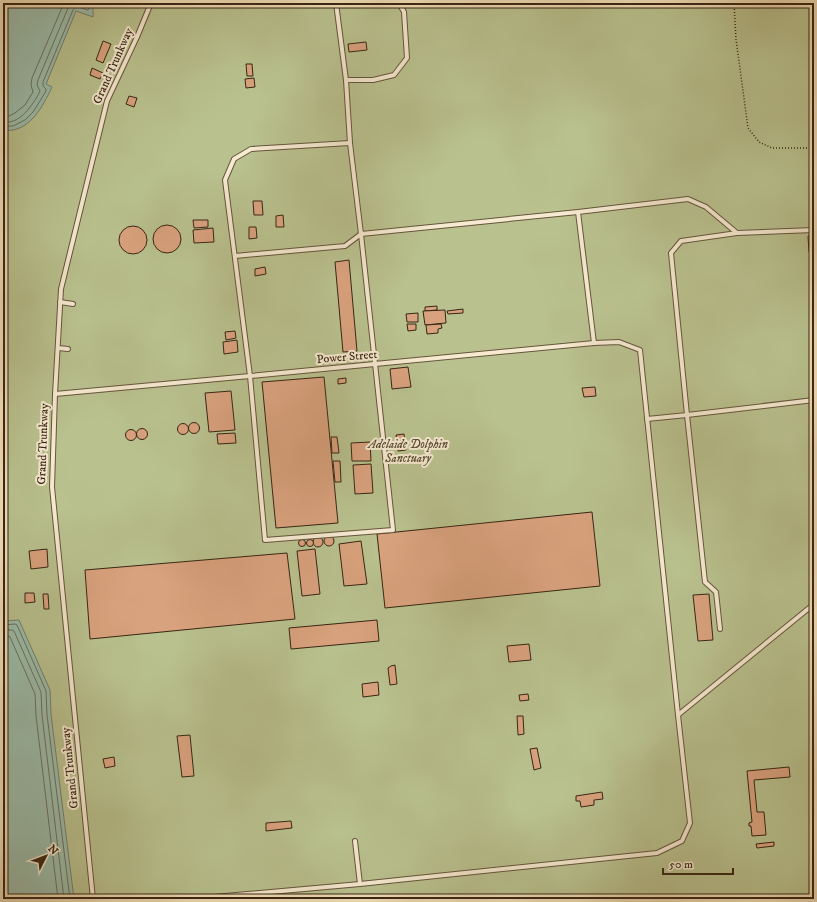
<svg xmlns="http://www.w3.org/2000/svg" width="817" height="902" viewBox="0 0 817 902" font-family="'IM FELL DW Pica',serif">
	<rect width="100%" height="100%" fill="#f1dfb8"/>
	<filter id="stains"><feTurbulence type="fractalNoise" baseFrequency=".005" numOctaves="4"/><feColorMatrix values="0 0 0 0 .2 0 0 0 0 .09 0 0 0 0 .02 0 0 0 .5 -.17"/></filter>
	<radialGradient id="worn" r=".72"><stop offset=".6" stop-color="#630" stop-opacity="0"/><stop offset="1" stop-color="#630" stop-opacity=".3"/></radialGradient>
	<!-- green -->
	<rect fill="#b9c28f" stroke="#787452" x="3" y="3" width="811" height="896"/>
	<!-- water -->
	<g fill="#9bbdab" stroke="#73806f">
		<path d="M3 3H93V17L76 11 46 84 52 87C43 106 29 134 3 130Z"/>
		<path d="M19 620 50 690 51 714 74 899H3V621Z"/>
	</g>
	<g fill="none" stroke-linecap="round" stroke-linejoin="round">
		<!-- shore -->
		<g stroke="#697160" stroke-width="1">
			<path d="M3 115 9 116 15 113 25 105 33 92 31 85 32 78 64 3"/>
			<path d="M3 121C5 121 7 122 9 122 22 121 35 102 40 91L37 85 38 80 68 8 72 3"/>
			<path d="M3 126H13L25 120 33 112 40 101 46 91V89L43 86V82L73 10C77 4 82 9 88 10L89 9V3"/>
			<path d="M3 625 15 624 17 625 46 691 47 715 70 899"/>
			<path d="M3 630H12L14 631 41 692 42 715 64 899"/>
			<path d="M3 636H8L10 637 35 694 36 716 58 899"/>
		</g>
	</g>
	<!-- building -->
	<g fill="#d9a27e" stroke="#372514">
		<path d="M103 41 111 44 103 63 96 60Z"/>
		<path d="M366 42 367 50 349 52 348 44Z"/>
		<path d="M246 64H252L253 76H247Z"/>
		<path d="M92 68 103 73 100 79 90 75Z"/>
		<path d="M254 78 255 87 246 88 245 79Z"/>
		<path d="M129 96 137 98 134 107 126 104Z"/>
		<path d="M253 201H262L263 215H254Z"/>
		<path d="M283 215 284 227H276V216Z"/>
		<path d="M193 220H208V227L194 228Z"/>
		<circle cx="167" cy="239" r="14"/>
		<circle cx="133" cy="240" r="14"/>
		<path d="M249 227H256L257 238 249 239Z"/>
		<path d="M213 228 214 242 194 243 193 230Z"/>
		<path d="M814 235V251L809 252 808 236Z"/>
		<path d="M349 260 357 351 343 352 335 262Z"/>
		<path d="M265 267 266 274 255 276V269Z"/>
		<path d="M810 302H814V337Z"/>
		<path d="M437 306V310L425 311V307Z"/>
		<path d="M463 309V313L448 314 447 311Z"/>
		<path d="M445 310 446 323 425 325 423 311Z"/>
		<path d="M418 313V322H407L406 314Z"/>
		<path d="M407 324H416V330L408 331Z"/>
		<path d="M441 324 442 328 438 329V333L427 334 426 325Z"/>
		<path d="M235 331 236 338 226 340 225 332Z"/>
		<path d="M237 340 238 352 224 354 223 342Z"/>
		<path d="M408 367 411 387 392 389 390 369Z"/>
		<path d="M324 377 338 523 276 528 262 382Z"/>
		<path d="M346 378V383L338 384V379Z"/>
		<path d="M595 387 596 396 584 397 582 388Z"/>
		<path d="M231 391 235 430 209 432 205 393Z"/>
		<circle cx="194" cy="428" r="5.5"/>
		<circle cx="183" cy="429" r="5.5"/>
		<circle cx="142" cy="434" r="5.5"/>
		<circle cx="131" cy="435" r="5.5"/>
		<path d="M235 433 236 443 218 444 217 434Z"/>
		<path d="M404 434 406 450 398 451 396 435Z"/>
		<path d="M331 437H337L339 453H332Z"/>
		<path d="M370 442 371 461H352L351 443Z"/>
		<path d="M333 461H340L341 482H335Z"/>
		<path d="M371 464 373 493 355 494 353 465Z"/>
		<path d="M592 512 600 586 385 608 377 534Z"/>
		<circle cx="329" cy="541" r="5"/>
		<circle cx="318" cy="542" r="5"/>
		<circle cx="310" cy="543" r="3.5"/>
		<circle cx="302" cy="543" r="3.5"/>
		<path d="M361 541 367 584 344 586 339 544Z"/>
		<path d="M47 549 48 567 31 569 29 551Z"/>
		<path d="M315 549 320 594 302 596 297 551Z"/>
		<path d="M287 553 295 619 90 639 85 570Z"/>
		<path d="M25 593H34L35 602 25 603Z"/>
		<path d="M43 594H48L49 609H44Z"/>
		<path d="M709 594 713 640 698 641 693 595Z"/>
		<path d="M377 620 379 641 291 649 289 628Z"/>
		<path d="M529 644 531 660 509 662 507 646Z"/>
		<path d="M395 665 397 684 390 685 388 668 391 666Z"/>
		<path d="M378 682 379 695 363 697 362 684Z"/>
		<path d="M528 694 529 700 520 701 519 695Z"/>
		<path d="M517 716H523L524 734 518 735Z"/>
		<path d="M190 735 194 776 182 777 177 736Z"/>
		<path d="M537 748 541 768 534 770 530 749Z"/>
		<path d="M114 757 115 766 105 768 103 759Z"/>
		<path d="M789 767 790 777 754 780 757 812H764L766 835 752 836 751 826H749V823L752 822 747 771Z"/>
		<path d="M602 792 603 799 594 800V805L581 807 580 801H576V796Z"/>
		<path d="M291 821 292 828 266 831V823Z"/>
		<path d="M774 842V846L757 848 756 844Z"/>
	</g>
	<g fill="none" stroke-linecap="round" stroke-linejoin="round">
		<defs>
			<g id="lane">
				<path d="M336 3 346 80H373L394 75 407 58 404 12 399 3"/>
				<path d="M223 4 237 3"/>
				<path d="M346 80 350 143 361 234 578 212 688 199 706 207 737 233 814 230"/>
				<path d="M578 212 594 343"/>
				<path d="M737 233 681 241 671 253 687 415 814 400"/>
				<path d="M235 256 345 246 361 234 393 530 265 540 250 376 225 180 234 159 251 149 350 143"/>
				<path d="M60 302 73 304"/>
				<path d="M58 348 68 349"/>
				<path d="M55 394 250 376 594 343 619 342 640 350 678 715 690 823 682 841 657 853 360 884 191 899"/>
				<path d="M647 419 687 415 705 582 716 592 720 629"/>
				<path d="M678 715 814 604"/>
				<path d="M355 841 360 884"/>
				<path d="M93 899 52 487 55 394 61 289 107 101 137 37 151 3"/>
			</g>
		</defs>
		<!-- lane casing -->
		<use href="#lane" stroke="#66543d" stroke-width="6"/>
		<!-- path -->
		<path stroke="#372514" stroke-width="1.5" stroke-dasharray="1 2" stroke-linecap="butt" d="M734 3 736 39 748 128 759 142 772 148H814"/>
		<!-- lane -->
		<use href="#lane" stroke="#f6ead1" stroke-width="4"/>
	</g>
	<g text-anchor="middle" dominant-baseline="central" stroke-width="4" stroke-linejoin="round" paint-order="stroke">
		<!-- street labels -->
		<g font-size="12" fill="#372514" stroke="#f6ead1">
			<text transform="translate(113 66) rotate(-66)">Grand Trunkway</text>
			<text transform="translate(347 357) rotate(-5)">Power Street</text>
			<text transform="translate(43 444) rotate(-88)">Grand Trunkway</text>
			<text transform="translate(70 768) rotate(-96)">Grand Trunkway</text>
		</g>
		<!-- park labels -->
		<g font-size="12" font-style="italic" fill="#584c33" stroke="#f6ead1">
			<text x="408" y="444">Adelaide Dolphin<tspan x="408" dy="14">Sanctuary</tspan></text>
		</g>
	</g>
	<!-- margin -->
	<rect width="817" height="902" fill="none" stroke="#f1dfb8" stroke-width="16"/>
	<rect x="4" y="4" width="809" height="894" fill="none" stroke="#372514" stroke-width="2"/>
	<rect x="8" y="8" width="801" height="886" fill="none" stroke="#372514"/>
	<!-- north arrow -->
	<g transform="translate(46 856) rotate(48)" stroke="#f6ead1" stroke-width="3" paint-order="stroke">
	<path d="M0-3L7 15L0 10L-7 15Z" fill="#372514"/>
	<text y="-6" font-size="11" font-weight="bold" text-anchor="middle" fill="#372514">N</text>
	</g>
	<!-- scale -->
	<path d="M663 868v6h70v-6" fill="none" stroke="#372514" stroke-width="2"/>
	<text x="669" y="868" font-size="12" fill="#372514" stroke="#f6ead1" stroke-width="3" paint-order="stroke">50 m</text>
	<rect width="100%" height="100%" filter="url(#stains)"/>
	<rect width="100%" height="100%" fill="url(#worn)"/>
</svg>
